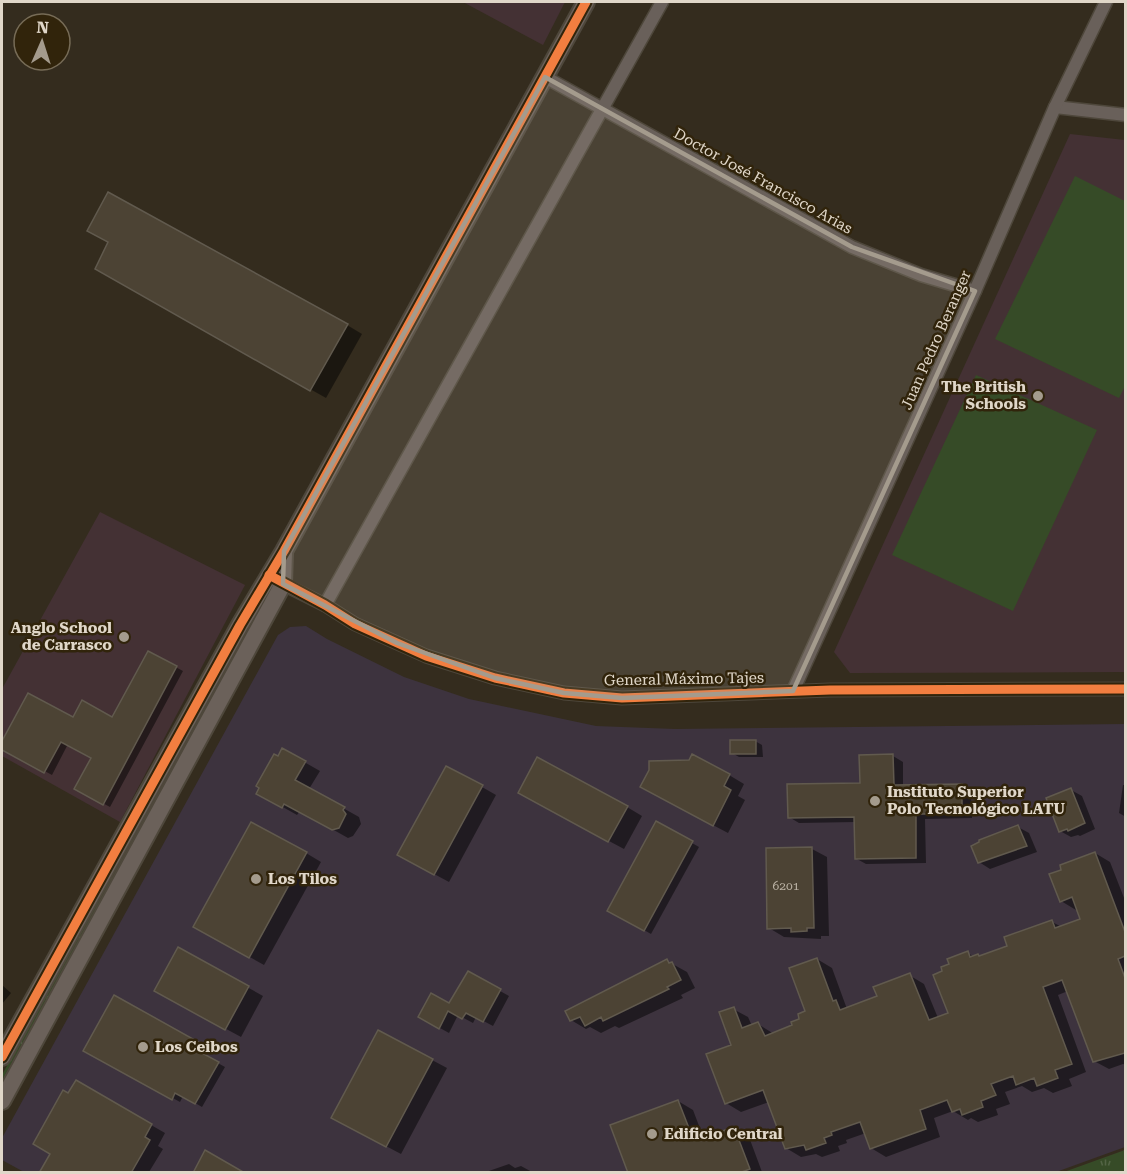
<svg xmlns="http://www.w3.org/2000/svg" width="1127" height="1174" viewBox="0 0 1127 1174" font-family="'Roboto Serif',serif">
	<defs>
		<pattern id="grass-tufts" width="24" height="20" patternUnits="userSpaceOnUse" patternTransform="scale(1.5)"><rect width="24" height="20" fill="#364b27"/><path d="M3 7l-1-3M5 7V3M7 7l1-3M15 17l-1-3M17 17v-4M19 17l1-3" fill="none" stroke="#536445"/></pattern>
	</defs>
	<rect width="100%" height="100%" fill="#342c1e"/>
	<!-- commercial -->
	<path fill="#3d333e" d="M306 626 327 639 404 677 469 699 596 726 675 729 1125 724V1147L1056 1172H24L2 1160V1138L278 635 290 627Z"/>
	<!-- education -->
	<g fill="#443134">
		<path d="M463 2H565L543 45Z"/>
		<path d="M1070 134 1125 140V672L850 673 834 652Z"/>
		<path d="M100 512 245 585 120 822 2 756V689Z"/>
	</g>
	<!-- grass -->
	<g fill="url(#grass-tufts)">
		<path d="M269 588 273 590 2 1080V1075Z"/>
		<path d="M1125 1150V1172H1064Z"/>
	</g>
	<!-- pitch -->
	<g fill="#364b27">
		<path d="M1075 176 1125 201 1126 384 1119 398 995 339Z"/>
		<path d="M976 375 1097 430 1013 611 892 555Z"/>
	</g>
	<!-- shadow -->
	<g fill="#0007">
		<path d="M97 269 347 325 362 334 326 398Z"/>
		<path d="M149 653 183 671 110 807 76 789 93 758 68 744 52 775 2 748V744L28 695 73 719H113Z"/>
		<path d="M755 741 762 745 763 757H739L732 753Z"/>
		<path d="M283 750 320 771 309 789 359 817 361 824 353 836 348 838 300 811 297 815 258 793Z"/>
		<path d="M893 756 903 762V786L961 785 971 791 972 818 925 819 926 863 866 864 857 859 856 822 799 823 789 817 861 784Z"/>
		<path d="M650 770 729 775 744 784 738 796 745 800 728 833 656 795Z"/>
		<path d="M1123 785H1126V817L1119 813Z"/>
		<path d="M482 787 496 795 449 882 399 855Z"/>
		<path d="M1071 790 1082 796 1095 829 1080 836 1078 835 1071 837 1060 831Z"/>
		<path d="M534 801 627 807 642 816 624 849Z"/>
		<path d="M657 823 699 847 651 934 609 910Z"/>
		<path d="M1018 827 1029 833 1037 852 990 869 979 862Z"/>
		<path d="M812 849 827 857 829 936H821V939L784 937 769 928Z"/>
		<path d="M306 853 321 862 264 965 210 935Z"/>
		<path d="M1095 853 1110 862 1126 903V1065L1123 1064 1109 1069 1094 1061 1068 991 1058 995 1086 1072 1069 1079 1072 1086 1053 1093 1044 1088 1032 1092 1022 1086 1005 1092 1010 1104 996 1109 998 1115 978 1122 971 1118 968 1120 953 1111 934 1118 940 1137 886 1157 871 1148 866 1133 846 1140 847 1143 838 1146 840 1151 822 1157 816 1154 801 1157 786 1148 769 1102 741 1112 726 1103 733 1046V1009L748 1017 752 1026 758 1024 774 1034 794 1026 807 1012 817 959 832 968 847 1009 879 997 909 975 924 984 938 1018 950 1014 944 972 968 953 974 957 978 955 981 957 1009 947 1052 922 1062 927 1082 919 1078 909 1076 910 1061 901Z"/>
		<path d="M179 949 263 996 241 1037 171 999Z"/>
		<path d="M667 961 687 972 695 988 681 995 683 998 619 1028 615 1026 601 1033 590 1027 586 1029 571 1020Z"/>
		<path d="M468 973 509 996 493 1026 476 1017 473 1023 458 1015 449 1033 420 1017 450 1005Z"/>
		<path d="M2 985 11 993 2 1004Z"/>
		<path d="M114 997 208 1049 205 1056 225 1067 202 1107 183 1096 180 1102 85 1050Z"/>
		<path d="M432 1060 447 1068 401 1154 348 1126Z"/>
		<path d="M76 1082 165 1133 158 1146 163 1149 149 1172H46L69 1095Z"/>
		<path d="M678 1101 693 1110 704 1139 734 1128 749 1137 762 1172H624L629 1171Z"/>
		<path d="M509 1164 515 1168 521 1166 532 1172H486Z"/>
	</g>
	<!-- building -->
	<g fill="#4c4334" stroke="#615a4e" stroke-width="1.5">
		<path d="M108 192 348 324 310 391 95 269 108 242 87 231Z"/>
		<path d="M148 651 177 666 103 805 74 789 91 758 61 742 44 773 2 750V741L28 693 73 717 82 700 112 717Z"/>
		<rect x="730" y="740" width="26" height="14"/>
		<path d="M282 748 306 761 295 780 345 807 343 810 346 814 339 828 332 830 284 804 282 808 256 794 259 788 256 786 274 754 278 756Z"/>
		<path d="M692 754 730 774 724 786 731 790 713 826 640 787 649 770V761L689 760Z"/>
		<path d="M893 754 894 785 962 784V814H916V858L855 859 854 817 788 818 787 784 860 783 859 755Z"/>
		<path d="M537 757 628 806 608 842 518 793Z"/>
		<path d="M446 766 483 785 434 875 397 855Z"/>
		<path d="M1071 788 1085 823 1068 831 1067 829 1059 832 1046 798Z"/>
		<path d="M656 821 693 841 644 931 607 911Z"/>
		<path d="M251 822 307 852 249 958 193 927Z"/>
		<path d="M1018 825 1027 846 978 863 971 846 979 842V840Z"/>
		<path d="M812 847 814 928H807V931L791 932V928L767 929 766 848Z"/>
		<path d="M1095 852 1125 932V956L1118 959 1125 978V1053L1093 1062 1062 980 1043 987 1072 1064 1055 1070 1058 1078 1037 1086 1034 1078 1016 1085 1013 1076 991 1084 996 1095 981 1101 983 1107 962 1115 960 1109 952 1112 947 1100 920 1110 926 1129 870 1149 860 1122 831 1132 832 1135 824 1138 826 1143 806 1150 804 1145 785 1149 763 1090 725 1104 706 1054 731 1045 719 1012 734 1007 742 1028 758 1022 765 1036 792 1025 791 1022 799 1019 798 1014 805 1011 789 968 817 958 833 1001 836 1000 840 1010 877 996 873 987 910 973 929 1020 948 1013 933 975 942 971 941 967 949 964 947 959 968 951 970 957 978 954 979 956 1007 946 1004 937 1052 920 1055 928 1080 919 1072 897 1060 902 1049 874 1061 870 1060 865Z"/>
		<path d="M178 947 249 986 225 1030 154 991Z"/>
		<path d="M667 959 669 963 672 962 681 980 667 987 669 989 603 1021 601 1017 585 1026 580 1017 570 1021 565 1011Z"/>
		<path d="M468 971 501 989 483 1022 466 1013 462 1019 448 1011 439 1029 418 1017 431 993 449 1003Z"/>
		<path d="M114 995 202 1044 198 1051 219 1062 195 1104 175 1093 172 1100 83 1051Z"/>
		<path d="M378 1030 433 1059 386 1147 331 1118Z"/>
		<path d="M76 1080 152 1124 145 1137 150 1140 131 1173H39L50 1154 33 1144 63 1090 68 1093Z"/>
		<path d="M678 1100 694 1141 734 1127 750 1169 739 1173H628L610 1125Z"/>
		<path d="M205 1150 245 1173H193Z"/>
	</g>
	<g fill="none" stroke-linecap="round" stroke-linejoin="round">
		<defs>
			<g id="street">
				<path d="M545 77 852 247 921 275 975 291"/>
				<path d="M1055 107 1126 115"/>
				<path d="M277 581 325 605 355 624 426 656 495 678 564 693 622 698 830 690 1126 689"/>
				<path d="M325 605 662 2"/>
				<path d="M793 691 975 291 1055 107 1106 2"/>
			</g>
			<g id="secondary">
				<path d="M2 1057 240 625 284 551 586 2"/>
				<path d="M2 1101 283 584 284 552"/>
			</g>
		</defs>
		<!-- street casing -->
		<use href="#street" stroke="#4e473b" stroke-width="15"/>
		<!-- secondary casing -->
		<use href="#secondary" stroke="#4e473b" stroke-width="20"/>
		<!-- street -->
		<use href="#street" stroke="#69605a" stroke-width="12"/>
		<!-- secondary -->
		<use href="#secondary" stroke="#6b615a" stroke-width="16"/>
		<defs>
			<g id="cycleway">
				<path d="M269 575 325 605 355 624 426 656 495 678 564 693 622 698 830 690 1126 689"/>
				<path d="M2 1057 240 625 284 551 586 2"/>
			</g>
		</defs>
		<!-- cycleway casing -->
		<use href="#cycleway" stroke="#31240b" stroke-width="13"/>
		<!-- cycleway -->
		<use href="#cycleway" stroke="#f27e40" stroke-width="9"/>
	</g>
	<!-- marked area -->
	<path fill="#a49b8d" fill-opacity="0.2" stroke="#a49b8d" stroke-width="4.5" stroke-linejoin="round" d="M545 77 852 247 975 291 793 691 622 698 564 693 495 678 397 643 283 584 284 551Z"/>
	<!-- markers -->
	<g fill="#a49b8d" stroke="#31240b" stroke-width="2">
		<circle cx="1038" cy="396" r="6"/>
		<circle cx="124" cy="637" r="6"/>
		<circle cx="875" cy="801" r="6"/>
		<circle cx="256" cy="879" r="6"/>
		<circle cx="143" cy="1047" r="6"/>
		<circle cx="652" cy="1134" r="6"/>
	</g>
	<g text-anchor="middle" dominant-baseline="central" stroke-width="5" stroke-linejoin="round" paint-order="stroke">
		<!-- number labels -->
		<g font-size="12" fill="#bbb2a4">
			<text x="786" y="886">6201</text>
		</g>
		<!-- street labels -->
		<g font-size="15" fill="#e0d7c9" stroke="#31240b">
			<text transform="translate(763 181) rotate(29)">Doctor José Francisco Arias</text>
			<text transform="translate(936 340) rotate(-66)">Juan Pedro Beranger</text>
			<text transform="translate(684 679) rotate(-1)">General Máximo Tajes</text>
		</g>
		<!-- poi labels -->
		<g font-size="15" font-weight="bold" fill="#e0d7c9" stroke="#31240b" text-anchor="start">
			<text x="1026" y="387" text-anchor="end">The British<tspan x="1026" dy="17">Schools</tspan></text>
			<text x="112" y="628" text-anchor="end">Anglo School<tspan x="112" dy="17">de Carrasco</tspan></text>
			<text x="887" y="792">Instituto Superior<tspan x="887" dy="17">Polo Tecnológico LATU</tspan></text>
			<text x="268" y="879">Los Tilos</text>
			<text x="155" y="1047">Los Ceibos</text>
			<text x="664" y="1134">Edificio Central</text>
		</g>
	</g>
	<!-- border -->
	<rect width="1127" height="1174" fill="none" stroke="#e0d7c9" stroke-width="6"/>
	<!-- north arrow -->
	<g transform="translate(42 42) rotate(3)"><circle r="28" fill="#31240b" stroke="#776c57" stroke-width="1.5"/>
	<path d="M0-4.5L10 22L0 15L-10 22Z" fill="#a49b8d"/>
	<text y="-9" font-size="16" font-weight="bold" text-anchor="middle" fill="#e0d7c9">N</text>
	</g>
</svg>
